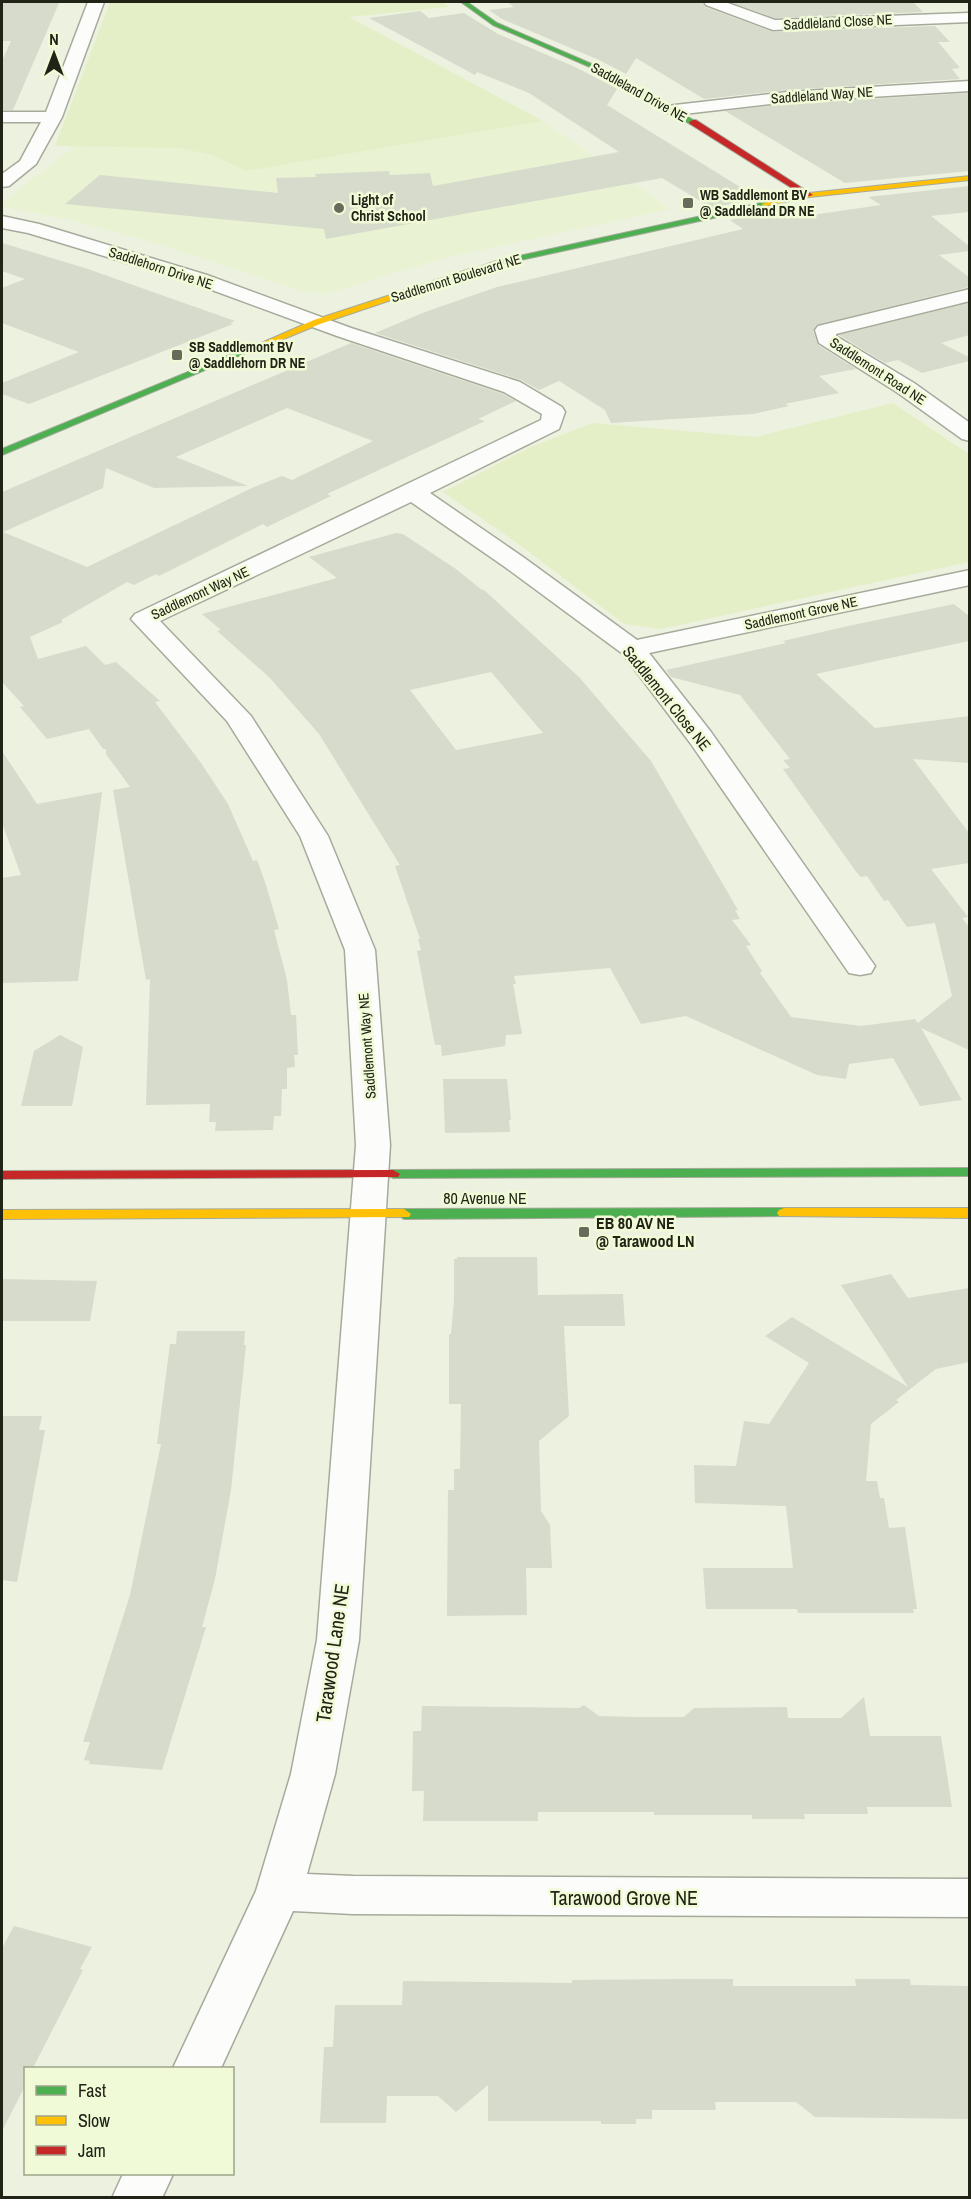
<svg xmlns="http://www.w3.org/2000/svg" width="971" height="2199" viewBox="0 0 971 2199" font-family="'Archivo Narrow',sans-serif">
	<rect width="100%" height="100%" fill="#ecf2df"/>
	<!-- built -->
	<path fill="#e9f2d2" d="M543 121 670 209 440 259 325 294 303 291 141 239 71 220 3 207 2 203 75 146 179 148 212 155 246 171Z"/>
	<!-- green -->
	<g fill="#e4efc7">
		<path d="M110 2H443L449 7 349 17 543 121 246 171 212 155 179 148 55 146Z"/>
		<path d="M893 403 969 454V562L661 629 624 624 520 545 443 492 531 447 592 423 755 437Z"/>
	</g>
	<!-- building -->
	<g fill="#d6dbcc" fill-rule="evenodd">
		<path d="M2 2H57L56 3H59L13 110H2V61L11 41H2Z"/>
		<path d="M507 2H702L705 7 773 32 935 26 950 42H938L960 68 952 69 960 79 787 90 704 99 636 58 626 74 599 60 502 19 489 10 514 7Z"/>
		<path d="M730 2H913L923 12 775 18Z"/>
		<path d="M420 11 429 18 464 13 498 34 573 66 614 87 617 89 607 105 758 198 712 208 662 178 326 239 324 229 65 204 100 175 278 193 276 178 316 177 315 174 389 171 390 175 430 173 433 186 619 152 529 93 477 72 475 75 369 18Z"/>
		<path d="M969 93V171L845 183 725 111 787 104Z"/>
		<path d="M969 186V212L931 216 969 246V251L939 255 969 277V287L816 325 813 331 818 345 856 369 819 376 839 393 785 404 789 406 753 414 611 423 605 410 559 381 539 390 521 380 375 333 425 312 497 287 743 229 730 220 778 210 791 218 881 205 868 197Z"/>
		<path d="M2 243 85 268 235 321 230 323 233 324 29 404 2 394V383L79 352 2 323V288L25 279 2 271Z"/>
		<path d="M969 303V335L941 343 969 357V361L922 373 898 360 885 363 839 335Z"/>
		<path d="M351 343 503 394 516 401 478 419 485 421 327 494 331 496 267 527 263 524 159 576 156 574 134 585 127 582 61 620 63 622 30 637 38 659 86 646 105 665 116 662 160 701 155 702 201 763 228 804 253 861 257 860 266 885 279 929 274 930 287 980 291 1015H296L298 1055H294L295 1067 287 1068V1089H282L281 1116H274L273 1130 215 1131 216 1122H209L210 1104 146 1105 150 979 146 980 113 790 130 787 106 754V749H103L89 729 47 739 20 707 24 706 2 682V492ZM287 408 373 441 292 480 282 476 254 487 87 567 3 532 103 488 106 468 154 488 248 486 176 457Z"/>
		<path d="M396 533 403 534 456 569 482 590H484L579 677 651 761 738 910H735L740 919 732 920 751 945 746 946 762 971 760 973 791 1017 861 1026 915 1019 918 1023 952 996 935 923 907 927 888 900 884 901 867 876 861 877 857 873 783 769 790 768 783 760 790 759 740 695 671 677 666 670 786 643 783 641 848 626 954 604 969 616V641L816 674 875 728 969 716V763L913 759 969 833V863L931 869 968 917 962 918 969 927V1050L921 1028 962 1100 920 1106 893 1058 849 1064 846 1079 817 1075 686 1016 641 1024 610 968 514 976 516 984H513L522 1034 506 1035 505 1046 442 1056 441 1045H435L417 951 421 950 418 939H420L395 866 400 865 319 734 269 677 217 631 221 630 202 614 337 578 309 557ZM491 672 543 733 456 750 410 690Z"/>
		<path d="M2 751 37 804 102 792 78 981 2 983V878L21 875 2 823Z"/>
		<path d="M60 1035 83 1047 72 1106H21L34 1051Z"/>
		<path d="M443 1079H507L511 1120H509L510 1132 445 1133Z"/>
		<path d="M457 1257H537L538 1295 623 1294 625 1326H564L569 1416 539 1441 541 1511 550 1525 552 1568H526L527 1615 447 1616 448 1490H454V1469H460L461 1404H449V1334H451L454 1300V1259H457Z"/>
		<path d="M891 1274 908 1298 969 1288V1362L936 1369 896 1400 899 1402 871 1424 866 1481H877L880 1498H884L889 1528 905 1527 917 1609H913L914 1613H798L797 1609H706L703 1568H793L786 1506 695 1503 694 1465 736 1466 744 1421 769 1424 809 1363 765 1336 792 1317 908 1387 841 1285Z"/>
		<path d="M2 1279 97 1281 90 1321H2Z"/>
		<path d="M177 1331H245L244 1345H246L231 1490 215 1579 202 1627H206L162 1770 89 1764 90 1761 84 1760 90 1742H83L130 1595 161 1444H157L170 1344H176Z"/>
		<path d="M2 1416H42L39 1430H45L17 1582 2 1580Z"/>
		<path d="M864 1697 870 1736H941L952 1807H867L868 1814H804L805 1819H752V1815H654V1812H538V1821H423L424 1791H412L413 1731H421L422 1706 579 1708 584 1705 599 1716 635 1717H684L694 1708 787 1707 788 1718H841Z"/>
		<path d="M14 1926 92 1947 80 1969 83 1970 33 2068H26V2084L2 2131V1948Z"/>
		<path d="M679 1979H733V1986H856L855 1979H910L911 1985 969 1986V2119L815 2117 796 2102H715L716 2110H652V2119H636V2124H601V2121H488V2085L456 2112 438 2096H387L386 2123H320L324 2047H333L335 2005H402L403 1981 572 1983V1980Z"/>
	</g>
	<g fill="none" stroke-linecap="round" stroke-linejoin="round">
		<defs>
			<g id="street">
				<path d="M88 2H104L62 117 36 164 9 186 2 187V174L20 161 41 122H2V112H46Z"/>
				<path d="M704 2H725L775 20 968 13 970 22 773 30 706 5Z"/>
				<path d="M970 81V91L787 102 675 115 669 114 666 110 669 106 675 105 787 92Z"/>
				<path d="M2 216 39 224 207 275 351 328 520 382 562 407 565 412 559 429 430 493 523 557 637 640 970 570V585L649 653 711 732 875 966 871 973 860 975 849 973 691 744 623 654 505 567 411 502 160 621 251 716 328 836 375 950 390 1145 359 1640 335 1774 307 1874 353 1876 970 1879V1917L353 1914 293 1911 221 2068H173L256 1891 291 1774 317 1640 356 1145 345 950 300 836 227 721 131 619 135 614 541 420 542 414 504 392 337 336 193 283 28 233 2 228Z"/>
				<path d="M970 289V301L836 334V336L914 383 970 423V441L962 439 898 393 819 343 815 330 818 326Z"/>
				<path d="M123 2174H173L162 2198H112Z"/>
			</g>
			<g id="fast">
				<path d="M461 2H467L497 23 594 65 697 122 690 124 590 67 493 25Z"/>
				<path d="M765 202H768V206L498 265 473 273 469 271 496 261Z"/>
				<path d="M258 343 265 345 2 455V449Z"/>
				<path d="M970 1168V1176L393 1178 386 1174 393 1170Z"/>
				<path d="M784 1208 789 1210 791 1213 789 1216 404 1219 397 1214 404 1209Z"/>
			</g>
			<g id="slow">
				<path d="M970 176V180L809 197 765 206 761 204 809 193Z"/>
				<path d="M470 269 477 271 320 324 264 347 257 345 314 320Z"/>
				<path d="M784 1208H970V1218L779 1216 777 1213 779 1210Z"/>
				<path d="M404 1209 411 1214 409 1217 2 1219V1210Z"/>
			</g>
			<g id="jam">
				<path d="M693 120H696L813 195 806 197 690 124 689 122Z"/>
				<path d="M393 1170 400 1174 398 1177 2 1179V1171Z"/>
			</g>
		</defs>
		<!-- street casing -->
		<use href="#street" stroke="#a6aa9c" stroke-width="3"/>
		<!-- fast casing -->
		<use href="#fast" stroke="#a6aa9c" stroke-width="2"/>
		<!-- slow casing -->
		<use href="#slow" stroke="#a6aa9c" stroke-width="2"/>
		<!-- jam casing -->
		<use href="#jam" stroke="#a6aa9c" stroke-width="2"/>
		<!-- street -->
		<use href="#street" fill="#fcfdfa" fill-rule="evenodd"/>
		<!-- fast -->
		<use href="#fast" fill="#4caf50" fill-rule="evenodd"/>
		<!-- slow -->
		<use href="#slow" fill="#ffc107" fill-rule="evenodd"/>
		<!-- jam -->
		<use href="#jam" fill="#c62828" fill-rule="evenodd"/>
	</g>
	<!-- markers -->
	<g fill="#676b5c" stroke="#f0fad7" stroke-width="2">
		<rect x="682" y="197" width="12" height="12" rx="3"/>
		<circle cx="339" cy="208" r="6"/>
		<rect x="171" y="349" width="12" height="12" rx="3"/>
		<rect x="578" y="1226" width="12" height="12" rx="3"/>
	</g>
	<g text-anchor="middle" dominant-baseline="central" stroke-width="5" stroke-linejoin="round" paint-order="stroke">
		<!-- far-street labels -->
		<g font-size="14" fill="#202316" stroke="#f0fad7">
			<text transform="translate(838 22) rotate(-3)">Saddleland Close NE</text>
			<text transform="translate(639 92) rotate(29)">Saddleland Drive NE</text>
			<text transform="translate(822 95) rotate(-4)">Saddleland Way NE</text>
			<text transform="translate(161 268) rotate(18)">Saddlehorn Drive NE</text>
			<text transform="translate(456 278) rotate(-17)">Saddlemont Boulevard NE</text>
			<text transform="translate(878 371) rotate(33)">Saddlemont Road NE</text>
			<text transform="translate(200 593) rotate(-25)">Saddlemont Way NE</text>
			<text transform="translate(801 613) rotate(-12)">Saddlemont Grove NE</text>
			<text transform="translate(367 1046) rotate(-94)">Saddlemont Way NE</text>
		</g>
		<!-- far-poi labels -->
		<g font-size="14" font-weight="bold" fill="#202316" stroke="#f0fad7" text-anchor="start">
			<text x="700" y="195">WB Saddlemont BV<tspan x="700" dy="16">@ Saddleland DR NE</tspan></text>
			<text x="351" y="200">Light of<tspan x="351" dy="16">Christ School</tspan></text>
			<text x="189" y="347">SB Saddlemont BV<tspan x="189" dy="16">@ Saddlehorn DR NE</tspan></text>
		</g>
		<!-- street labels -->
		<g font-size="16" fill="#202316" stroke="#f0fad7">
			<text transform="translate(667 698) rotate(51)">Saddlemont Close NE</text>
			<text x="485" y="1198">80 Avenue NE</text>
		</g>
		<!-- poi labels -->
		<g font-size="16" font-weight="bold" fill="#202316" stroke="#f0fad7" text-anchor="start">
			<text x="596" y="1223">EB 80 AV NE<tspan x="596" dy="18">@ Tarawood LN</tspan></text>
		</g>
		<!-- near-street labels -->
		<g font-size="20" fill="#202316" stroke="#f0fad7">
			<text transform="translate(332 1653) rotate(-82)">Tarawood Lane NE</text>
			<text x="624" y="1897">Tarawood Grove NE</text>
		</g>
	</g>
	<!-- border -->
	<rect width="971" height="2199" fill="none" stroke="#202316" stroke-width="6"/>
	<!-- legend -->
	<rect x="24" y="2067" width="210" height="108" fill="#f0fad7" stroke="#9da48a" stroke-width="1.5"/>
	<rect x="36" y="2086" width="30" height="9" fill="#4caf50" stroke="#9da48a" stroke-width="1.5"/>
	<text x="78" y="2097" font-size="18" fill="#202316">Fast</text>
	<rect x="36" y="2116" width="30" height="9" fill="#ffc107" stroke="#9da48a" stroke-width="1.5"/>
	<text x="78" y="2127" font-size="18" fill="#202316">Slow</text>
	<rect x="36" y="2146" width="30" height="9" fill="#c62828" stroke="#9da48a" stroke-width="1.5"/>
	<text x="78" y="2157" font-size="18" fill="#202316">Jam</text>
	<!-- north arrow -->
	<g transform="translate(54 54)" stroke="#f0fad7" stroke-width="4.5" paint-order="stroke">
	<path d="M0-4.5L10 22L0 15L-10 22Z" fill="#202316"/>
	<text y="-9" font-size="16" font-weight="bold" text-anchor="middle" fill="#202316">N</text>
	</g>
</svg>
